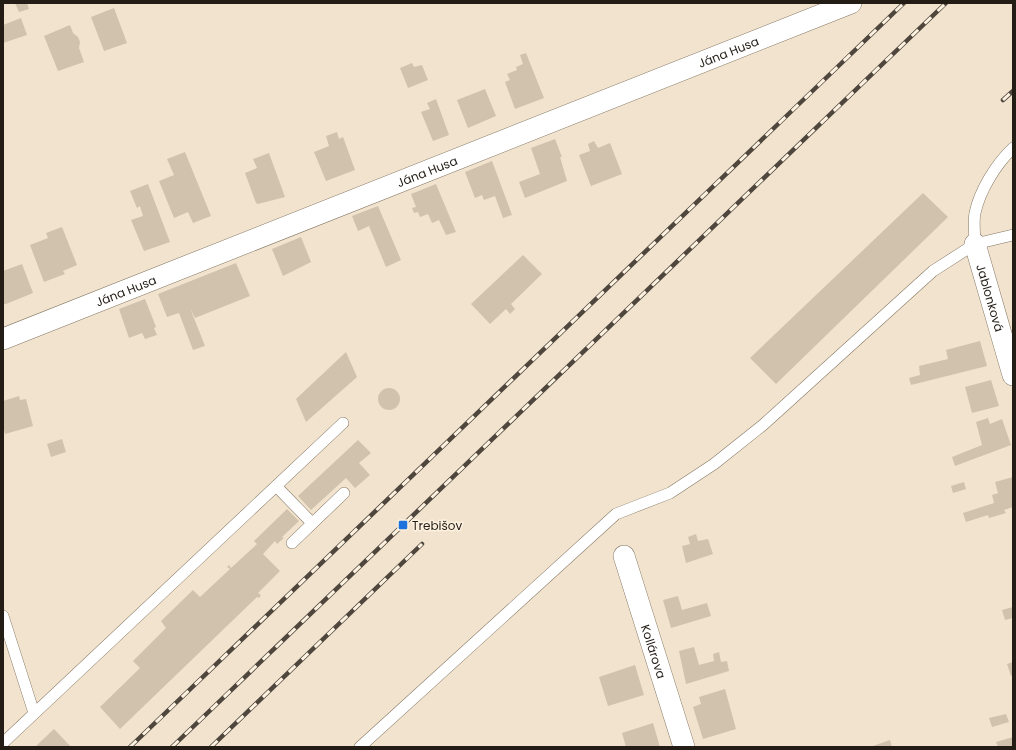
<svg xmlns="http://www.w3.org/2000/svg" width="1016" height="750" viewBox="0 0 1016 750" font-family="Poppins,sans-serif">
	<rect width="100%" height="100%" fill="#f2e3ce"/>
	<!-- building -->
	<g fill="#d0c2ad">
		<path d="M15 3H27L29 9 19 12Z"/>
		<path d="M114 8 127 43 104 51 91 17Z"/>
		<path d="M21 18 27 35 3 43V25Z"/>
		<path d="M70 25 73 33 78 37 80 42 79 48 84 62 58 71 44 36Z"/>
		<path d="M526 53 544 98 515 109 505 82 510 80 507 74 517 70 516 67 523 64 520 55Z"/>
		<path d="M412 63 414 67 422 65 428 80 408 88 400 68Z"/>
		<path d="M485 89 496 116 468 128 457 100Z"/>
		<path d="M436 99 449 135 433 141 421 112 430 109 427 103Z"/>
		<path d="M337 132 339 139 343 137 355 170 326 181 314 152 329 146 326 136Z"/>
		<path d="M555 139 562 157H560L567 181 525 198 519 182 540 174 531 148Z"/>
		<path d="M594 141 598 148 610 143 622 174 591 186 579 155 590 151 588 144Z"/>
		<path d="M185 152 211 216 193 223 188 212 174 218 159 181 174 175 167 159Z"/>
		<path d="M269 153 285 197 258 204 256 203 245 173 257 168 253 159Z"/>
		<path d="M492 161 512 215 503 218 495 196 484 200 482 195 475 198 465 172Z"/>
		<path d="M148 184 170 242 144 251 131 220 143 216 140 206 137 208 130 191Z"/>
		<path d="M436 184 456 232 446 235 439 220 432 223 428 214 420 217 418 212 414 213 412 208 416 207 411 194Z"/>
		<path d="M923 193 948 217 776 384 750 358Z"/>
		<path d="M378 206 401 260 386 267 369 226 358 231 352 216Z"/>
		<path d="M62 227 77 265 63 271 65 274 44 282 30 245 48 238 46 233Z"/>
		<path d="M301 237 311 262 283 276 272 249Z"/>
		<path d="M523 255 542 274 511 304 515 309 510 314 506 309 490 324 471 304Z"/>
		<path d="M236 263 250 296 195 318 190 308 205 346 193 350 179 313 167 317 158 294Z"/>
		<path d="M22 264 33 293 6 304H3V271Z"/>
		<path d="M145 299 156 327 154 328 157 335 145 339 142 333 129 338 119 309Z"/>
		<path d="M980 341 987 366 911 385 909 378 920 375 919 366 948 359 946 350Z"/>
		<path d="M346 352 357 377 306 422 296 399Z"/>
		<path d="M991 380 999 406 972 413 965 387Z"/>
		<circle cx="389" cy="399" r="11"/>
		<path d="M19 396 20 400 26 399 33 426 5 434 3 425V401Z"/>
		<path d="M988 418 990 424 1002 419 1011 445 955 466 952 457 982 445 976 422Z"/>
		<path d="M62 439 66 452 51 457 47 444Z"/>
		<path d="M358 440 371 453 359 463 370 475 355 488 346 478 311 510 298 496Z"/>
		<path d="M1013 477V507L1004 510 1006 513 989 518 988 515 966 522 963 513 994 503 992 495 998 493 995 482Z"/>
		<path d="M964 482 966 489 953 493 951 486Z"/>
		<path d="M287 509 299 521 282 537 284 538 277 544 275 541 263 554 280 571 258 593 261 595 259 598 257 597 120 729 100 707 140 668 133 661 166 628 161 621 193 590 200 597 230 569 227 567 229 565 231 568 257 544 254 541Z"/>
		<path d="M696 534 698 541 708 539 713 554 686 563 682 546 690 544 688 537Z"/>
		<path d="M678 596 682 610 707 603 711 616 671 628 663 600Z"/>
		<path d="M1013 607V618L1005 620 1002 610Z"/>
		<path d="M694 647 699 665 714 661 713 654 719 652 721 662 727 661 729 671 686 684 679 651Z"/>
		<path d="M1013 662V675L1011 676 1007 664Z"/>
		<path d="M635 665 644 695 608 706 599 677Z"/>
		<path d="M725 689 736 729 703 739 693 707 701 704 699 697Z"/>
		<path d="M1006 714 1009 722 992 727 989 718Z"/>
		<path d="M653 723 660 747H626L622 733Z"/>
		<path d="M54 729 71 747H35Z"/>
		<path d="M1013 737V747H998L996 742Z"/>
		<path d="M890 740 892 747H870Z"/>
	</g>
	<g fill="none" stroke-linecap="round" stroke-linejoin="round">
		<defs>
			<g id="lane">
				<path d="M975 244C975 235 973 222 975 213 980 190 996 164 1013 148"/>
				<path d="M276 486 312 523"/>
				<path d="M292 543 344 493"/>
				<path d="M3 616 34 713"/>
				<path d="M3 743 343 423"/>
				<path d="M360 747 616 514 670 493 714 464 763 425 933 271 975 244 1013 235"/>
			</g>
			<g id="street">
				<path id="s1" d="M975 244 1013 375"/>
				<path id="s2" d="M3 339 851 3"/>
				<path id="s3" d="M624 556 684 747"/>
			</g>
		</defs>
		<!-- lane casing -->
		<use href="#lane" stroke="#847764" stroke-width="12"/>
		<!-- street casing -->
		<use href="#street" stroke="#847764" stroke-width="22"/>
		<!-- lane -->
		<use href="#lane" stroke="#fff" stroke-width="11"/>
		<!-- street -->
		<use href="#street" stroke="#fff" stroke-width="21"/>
		<defs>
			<g id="rail">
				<path d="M1003 100 1013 91"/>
				<path d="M130 747 904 3"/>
				<path d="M172 747 946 3"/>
				<path d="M211 747 422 544"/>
			</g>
		</defs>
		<!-- rail casing -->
		<use href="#rail" stroke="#4f473d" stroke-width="4.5"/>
		<!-- rail -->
		<use href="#rail" stroke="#fdf1e0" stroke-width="3" stroke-dasharray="9" stroke-linecap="butt"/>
	</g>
	<!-- markers -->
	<rect fill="#1d72dc" stroke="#fdf1e0" stroke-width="1.5" x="398" y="520" width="10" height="10" rx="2"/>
	<g text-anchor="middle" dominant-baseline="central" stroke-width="3" stroke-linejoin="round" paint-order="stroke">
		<!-- street labels -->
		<g font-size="12" fill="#231d16" stroke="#fdf1e0">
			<text stroke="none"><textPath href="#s2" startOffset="780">Jána Husa</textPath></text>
			<text stroke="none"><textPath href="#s2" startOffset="456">Jána Husa</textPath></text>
			<text stroke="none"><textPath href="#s2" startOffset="132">Jána Husa</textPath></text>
			<text stroke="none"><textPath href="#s1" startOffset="56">Jablonková</textPath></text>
			<text stroke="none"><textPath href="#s3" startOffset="100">Kollárova</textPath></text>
		</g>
		<!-- poi labels -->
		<g font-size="12" fill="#231d16" stroke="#fdf1e0" text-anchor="start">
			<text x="412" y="525">Trebišov</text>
		</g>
	</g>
	<!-- border -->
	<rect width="1016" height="750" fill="none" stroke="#231d16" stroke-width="8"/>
</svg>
